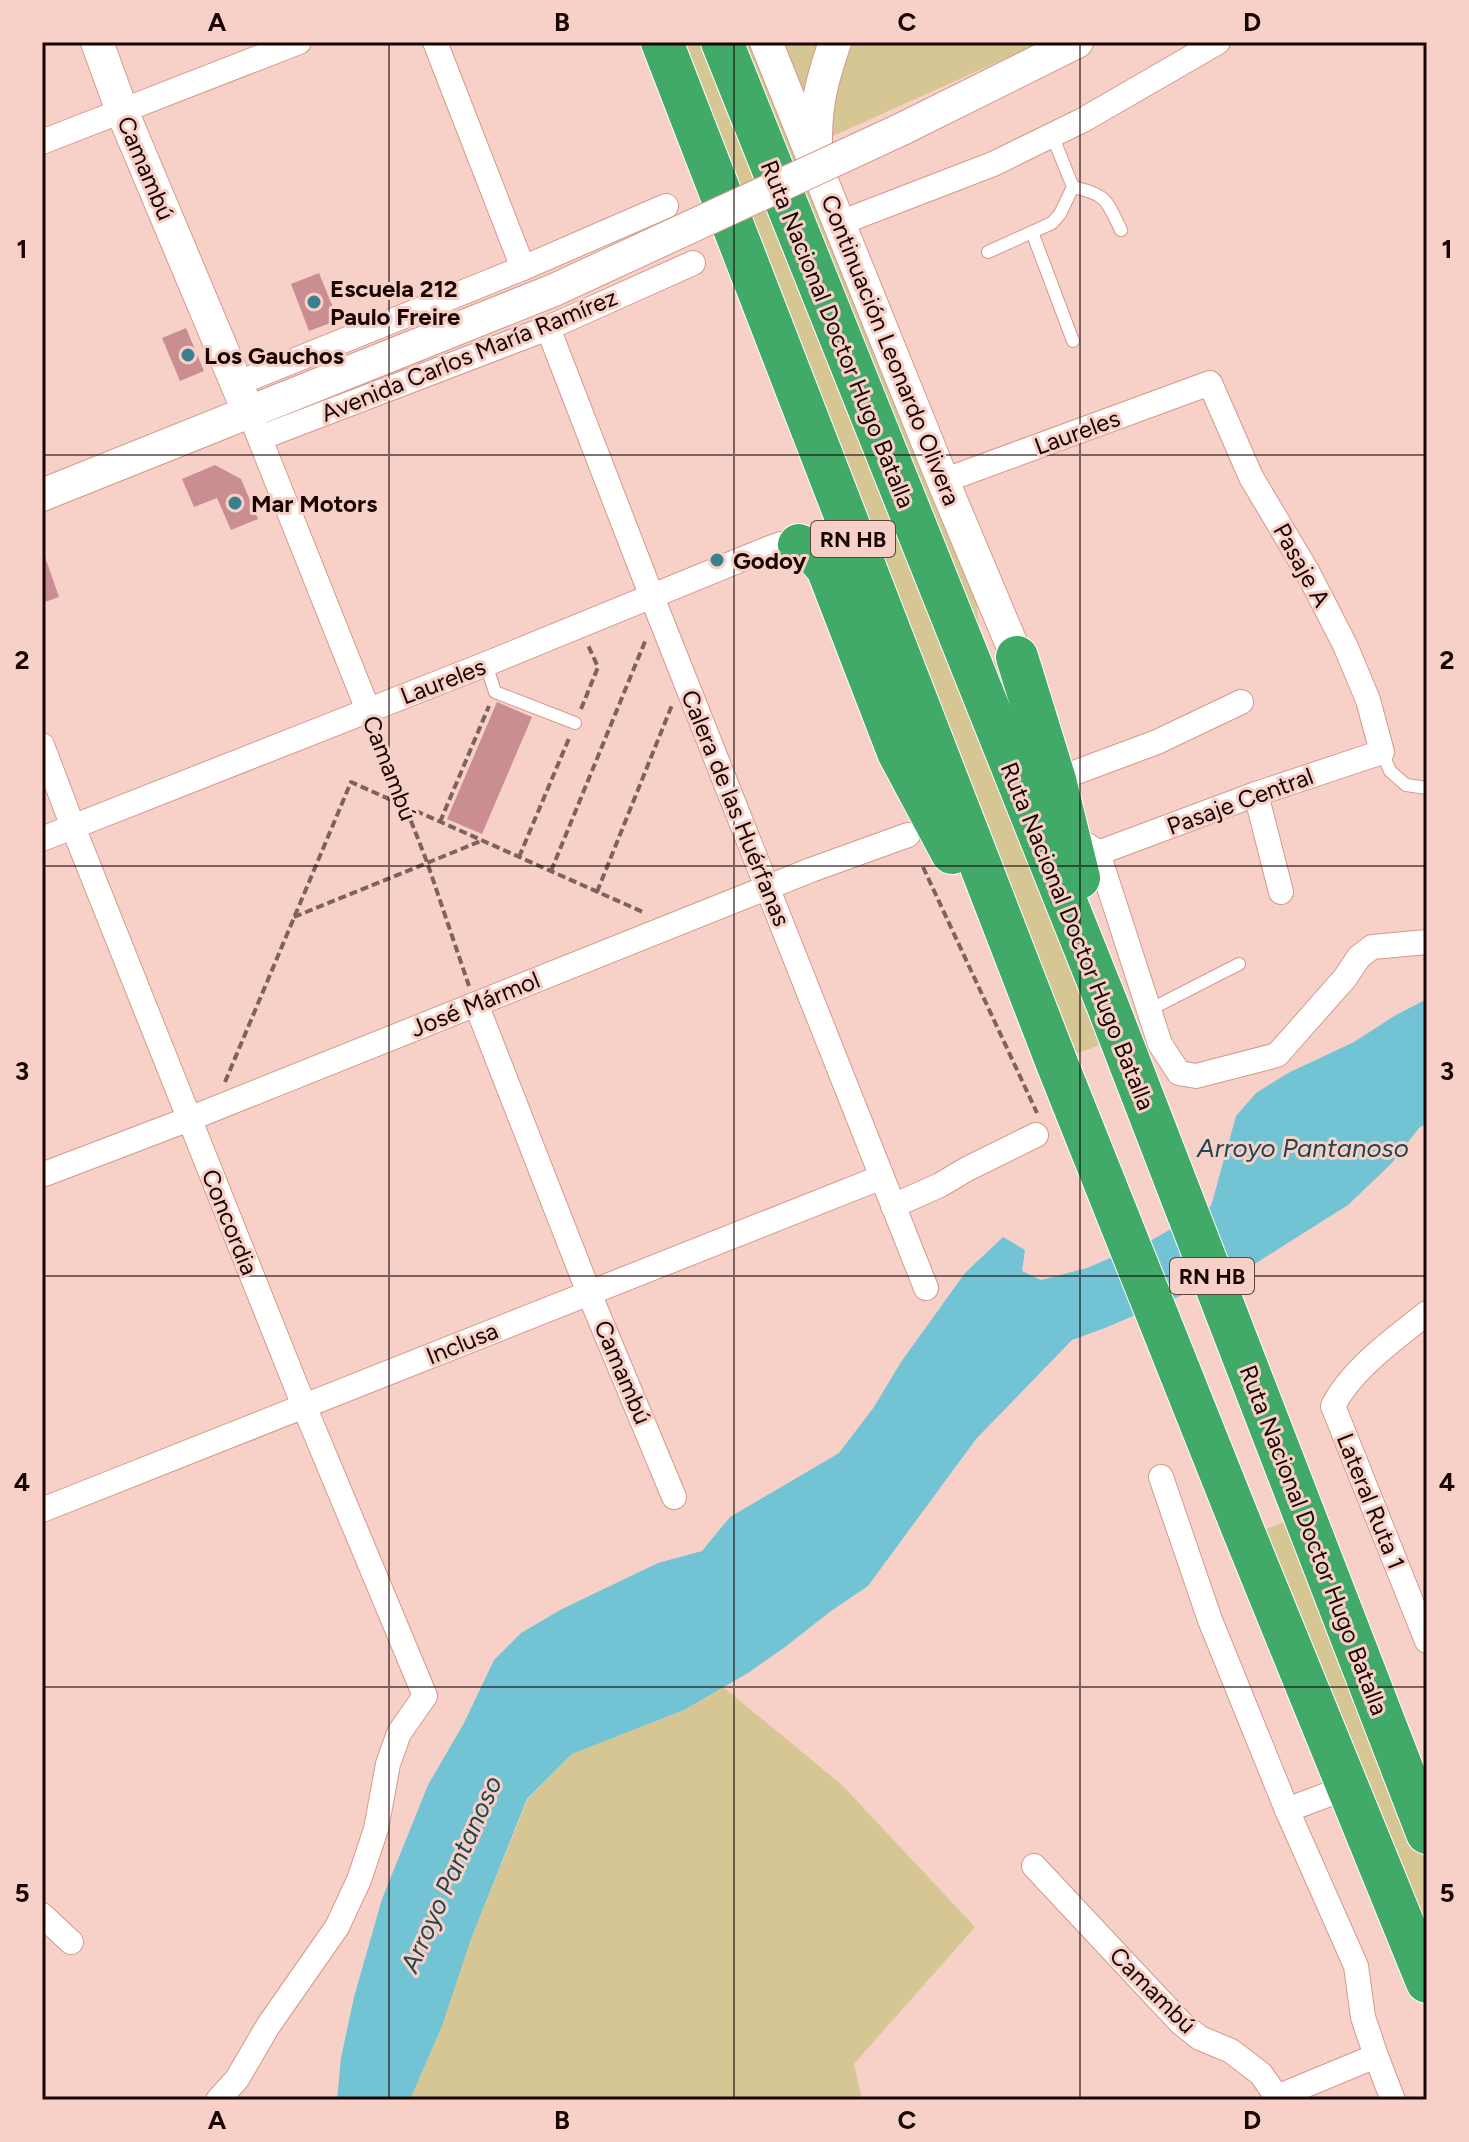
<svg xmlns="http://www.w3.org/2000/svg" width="1469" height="2142" viewBox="0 0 1469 2142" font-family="Figtree,sans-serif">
	<rect width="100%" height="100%" fill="#f7d1c8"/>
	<!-- green -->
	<g fill="#d5c693">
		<path d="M674 42H708L1103 1044 1073 1055Z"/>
		<path d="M738 42H757L976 598C979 617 979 657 999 664L1058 836Z"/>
		<path d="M783 42H822L805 96Z"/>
		<path d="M844 42H1042L824 140Z"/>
		<path d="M1291 1519 1427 1865V1952L1262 1531Z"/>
		<path d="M723 1687 842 1785 975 1927 854 2064 862 2100H410L442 2026 471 1939 528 1799 572 1754 684 1710Z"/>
	</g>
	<!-- water -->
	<path fill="#72c4d5" d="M1427 999V1123L1419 1128 1391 1164 1348 1205 1253 1265 1105 1328 1072 1340 976 1439 868 1586 831 1611 785 1647 748 1673 684 1710 572 1754 527 1799 471 1939 442 2026 410 2100H337L341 2058 354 1997 382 1899 428 1785 464 1723 494 1660 521 1633 562 1609 658 1563 702 1551 730 1517 839 1453 874 1407 901 1362 965 1273 1003 1237 1025 1250 1022 1271 1041 1280 1087 1268 1150 1241 1211 1206 1236 1116 1256 1093 1288 1073 1354 1042 1396 1015Z"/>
	<!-- building -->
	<g fill="#ca8d92">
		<path d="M319 273 338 320 309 331 291 284Z"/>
		<path d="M186 328 204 371 180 381 162 338Z"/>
		<path d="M215 465 241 479 258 519 231 530 217 498 194 507 182 479Z"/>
		<path d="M44 554 59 597 42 603V555Z"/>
		<path d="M497 702 532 717 482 834 447 819Z"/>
	</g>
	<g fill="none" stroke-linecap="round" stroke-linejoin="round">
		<defs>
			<g id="lane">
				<path d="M1073 187C1108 195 1106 200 1121 230"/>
				<path d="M1032 232 1073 341"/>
				<path d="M988 252 1052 223 1060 214 1073 187 1052 135"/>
				<path d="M486 664 495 692 575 723"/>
				<path d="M1382 752 1390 771 1406 785 1427 788"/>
				<path d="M1149 1010 1239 964"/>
			</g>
			<g id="street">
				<path d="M435 42 523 268"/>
				<path d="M42 142 299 42"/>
				<path d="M840 223 993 164 1083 120 1218 42"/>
				<path d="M548 328 652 597 926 1288"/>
				<path d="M236 384 523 268 666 206"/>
				<path d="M254 424 368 710"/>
				<path d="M260 438 548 328 693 263"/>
				<path d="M943 481 1210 383 1251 477 1308 573 1345 645 1368 700 1382 752 1256 794 1098 853"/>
				<path d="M42 745 73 827 304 1406 425 1696 399 1733 388 1764 376 1829 359 1880 337 1927 268 2026 237 2079 218 2100"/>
				<path d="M1055 780 1157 742 1241 702"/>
				<path d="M1256 794 1281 892"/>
				<path d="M42 839 486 664 767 549 781 544 799 545"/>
				<path d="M1087 845 1098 853 1160 1044 1179 1073 1196 1076 1277 1055 1345 978 1359 957 1372 947 1427 942"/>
				<path d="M476 1004 589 1293 674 1497"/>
				<path d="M42 1175 189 1119 811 870 908 835"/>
				<path d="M893 1206 940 1185 967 1169 1036 1135"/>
				<path d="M1427 1313C1395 1338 1351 1370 1333 1406L1427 1641"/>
				<path d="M1161 1477 1210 1620 1287 1810 1356 1966 1363 2017 1376 2056 1393 2100"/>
				<path d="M42 1510 882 1177"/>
				<path d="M1287 1810 1348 1787"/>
				<path d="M1034 1866 1181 2023 1200 2038 1231 2051 1261 2074 1277 2097 1273 2100"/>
				<path d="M42 1915 71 1942"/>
				<path d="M1277 2097 1376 2056"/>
			</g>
			<g id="secondary">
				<path d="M97 42 122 111 248 411"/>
				<path d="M766 42 943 481 1017 657"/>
				<path d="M902 129 1077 42"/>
				<path d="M816 151C815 107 821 83 835 42"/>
				<path d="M42 495 554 290"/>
			</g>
			<g id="highway">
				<path d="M662 42 1058 1066 1243 1530 1427 1982"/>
				<path d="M722 42 1107 1004 1427 1833"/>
				<path d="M799 545 815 554 827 568 898 752 952 853"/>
				<path d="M1017 657 1055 780 1079 878"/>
			</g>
		</defs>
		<!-- lane casing -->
		<use href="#lane" stroke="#d5998c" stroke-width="14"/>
		<!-- street casing -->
		<use href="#street" stroke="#d5998c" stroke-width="26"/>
		<!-- secondary casing -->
		<use href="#secondary" stroke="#d5998c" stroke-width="34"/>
		<!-- highway casing -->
		<use href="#highway" stroke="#fff" stroke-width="44"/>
		<!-- path -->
		<g stroke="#7e635d" stroke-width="4" stroke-dasharray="8 4" stroke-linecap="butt">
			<path d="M581 709 598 667 587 643"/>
			<path d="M376 731 427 862 469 986"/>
			<path d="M440 822 489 706"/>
			<path d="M519 857 570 736"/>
			<path d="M923 867 1037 1113"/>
			<path d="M551 871 646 639"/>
			<path d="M597 892 672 705"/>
			<path d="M294 917 481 841"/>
			<path d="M225 1082 351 782 645 913"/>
		</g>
		<!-- lane -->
		<use href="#lane" stroke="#fff" stroke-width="12"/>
		<!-- street -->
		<use href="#street" stroke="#fff" stroke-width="24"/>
		<!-- secondary -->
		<use href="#secondary" stroke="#fff" stroke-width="32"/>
		<!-- highway -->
		<use href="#highway" stroke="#41aa69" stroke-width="42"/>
		<defs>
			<path id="secondary-bridge" d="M554 290 902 129"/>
		</defs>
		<!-- secondary-bridge casing -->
		<use href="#secondary-bridge" stroke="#d5998c" stroke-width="34" stroke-linecap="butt"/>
		<!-- secondary-bridge -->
		<use href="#secondary-bridge" stroke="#fff" stroke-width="32"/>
	</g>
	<!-- grid -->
	<path fill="none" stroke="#190603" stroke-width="2" stroke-opacity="0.55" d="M389 42V2100M734 42V2100M1080 42V2100M42 455H1427M42 866H1427M42 1276H1427M42 1687H1427"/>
	<!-- markers -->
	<g fill="#3b808e" stroke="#f7d1c8" stroke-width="3">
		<circle cx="314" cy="302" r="8"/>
		<circle cx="188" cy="355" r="8"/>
		<circle cx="235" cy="503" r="8"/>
		<circle cx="717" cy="560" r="8"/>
	</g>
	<g text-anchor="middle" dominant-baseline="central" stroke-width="6" stroke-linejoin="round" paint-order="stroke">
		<!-- shield labels -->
		<g fill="#f7d1c8" stroke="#5c433e" stroke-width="2">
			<rect x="811" y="521" width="84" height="36" rx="6"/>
			<rect x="1170" y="1258" width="84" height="36" rx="6"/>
		</g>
		<g font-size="22" font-weight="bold" fill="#190603">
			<text x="853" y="539">RN HB</text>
			<text x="1212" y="1276">RN HB</text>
		</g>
		<!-- street labels -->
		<g font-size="24" fill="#190603" stroke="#f7d1c8">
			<text transform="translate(146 168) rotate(67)">Camambú</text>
			<text transform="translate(838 334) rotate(68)">Ruta Nacional Doctor Hugo Batalla</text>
			<text transform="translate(891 350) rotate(68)">Continuación Leonardo Olivera</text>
			<text transform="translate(469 355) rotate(-22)">Avenida Carlos María Ramírez</text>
			<text transform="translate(1077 432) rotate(-20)">Laureles</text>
			<text transform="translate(1302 565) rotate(61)">Pasaje A</text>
			<text transform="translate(443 681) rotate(-21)">Laureles</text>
			<text transform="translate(390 768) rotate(69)">Camambú</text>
			<text transform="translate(1240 801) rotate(-20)">Pasaje Central</text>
			<text transform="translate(736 808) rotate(68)">Calera de las Huérfanas</text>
			<text transform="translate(1078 936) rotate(68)">Ruta Nacional Doctor Hugo Batalla</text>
			<text transform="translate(475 1004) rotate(-22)">José Mármol</text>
			<text transform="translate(230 1222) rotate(68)">Concordia</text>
			<text transform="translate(462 1343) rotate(-22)">Inclusa</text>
			<text transform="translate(623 1372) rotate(67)">Camambú</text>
			<text transform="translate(1371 1501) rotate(68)">Lateral Ruta 1</text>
			<text transform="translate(1314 1540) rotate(69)">Ruta Nacional Doctor Hugo Batalla</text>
			<text transform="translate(1153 1990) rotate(45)">Camambú</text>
		</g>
		<!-- poi labels -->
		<g font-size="24" font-weight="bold" fill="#190603" stroke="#f7d1c8" text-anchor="start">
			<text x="330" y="288">Escuela 212<tspan x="330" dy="28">Paulo Freire</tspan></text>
			<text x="204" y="355">Los Gauchos</text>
			<text x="251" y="503">Mar Motors</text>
			<text x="733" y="560">Godoy</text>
		</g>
		<!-- water labels -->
		<g font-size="26" font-style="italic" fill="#21474f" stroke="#f7d1c8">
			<text x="1303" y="1148">Arroyo Pantanoso</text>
			<text transform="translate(451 1874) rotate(-66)">Arroyo Pantanoso</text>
		</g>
	</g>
	<!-- border -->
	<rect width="1469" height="2142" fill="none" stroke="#f7d1c8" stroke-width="88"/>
	<rect x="44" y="44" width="1381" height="2054" fill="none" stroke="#190603" stroke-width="3"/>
	<g font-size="26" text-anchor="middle" font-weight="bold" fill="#190603">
		<text x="217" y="31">A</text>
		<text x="562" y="31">B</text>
		<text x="907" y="31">C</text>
		<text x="1252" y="31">D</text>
		<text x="22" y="258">1</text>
		<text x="1447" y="258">1</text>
		<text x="22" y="669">2</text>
		<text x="1447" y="669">2</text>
		<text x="22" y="1080">3</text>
		<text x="1447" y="1080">3</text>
		<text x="22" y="1491">4</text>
		<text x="1447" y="1491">4</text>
		<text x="22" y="1902">5</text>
		<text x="1447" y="1902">5</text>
		<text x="217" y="2129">A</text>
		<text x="562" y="2129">B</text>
		<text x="907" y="2129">C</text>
		<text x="1252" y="2129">D</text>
	</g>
</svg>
